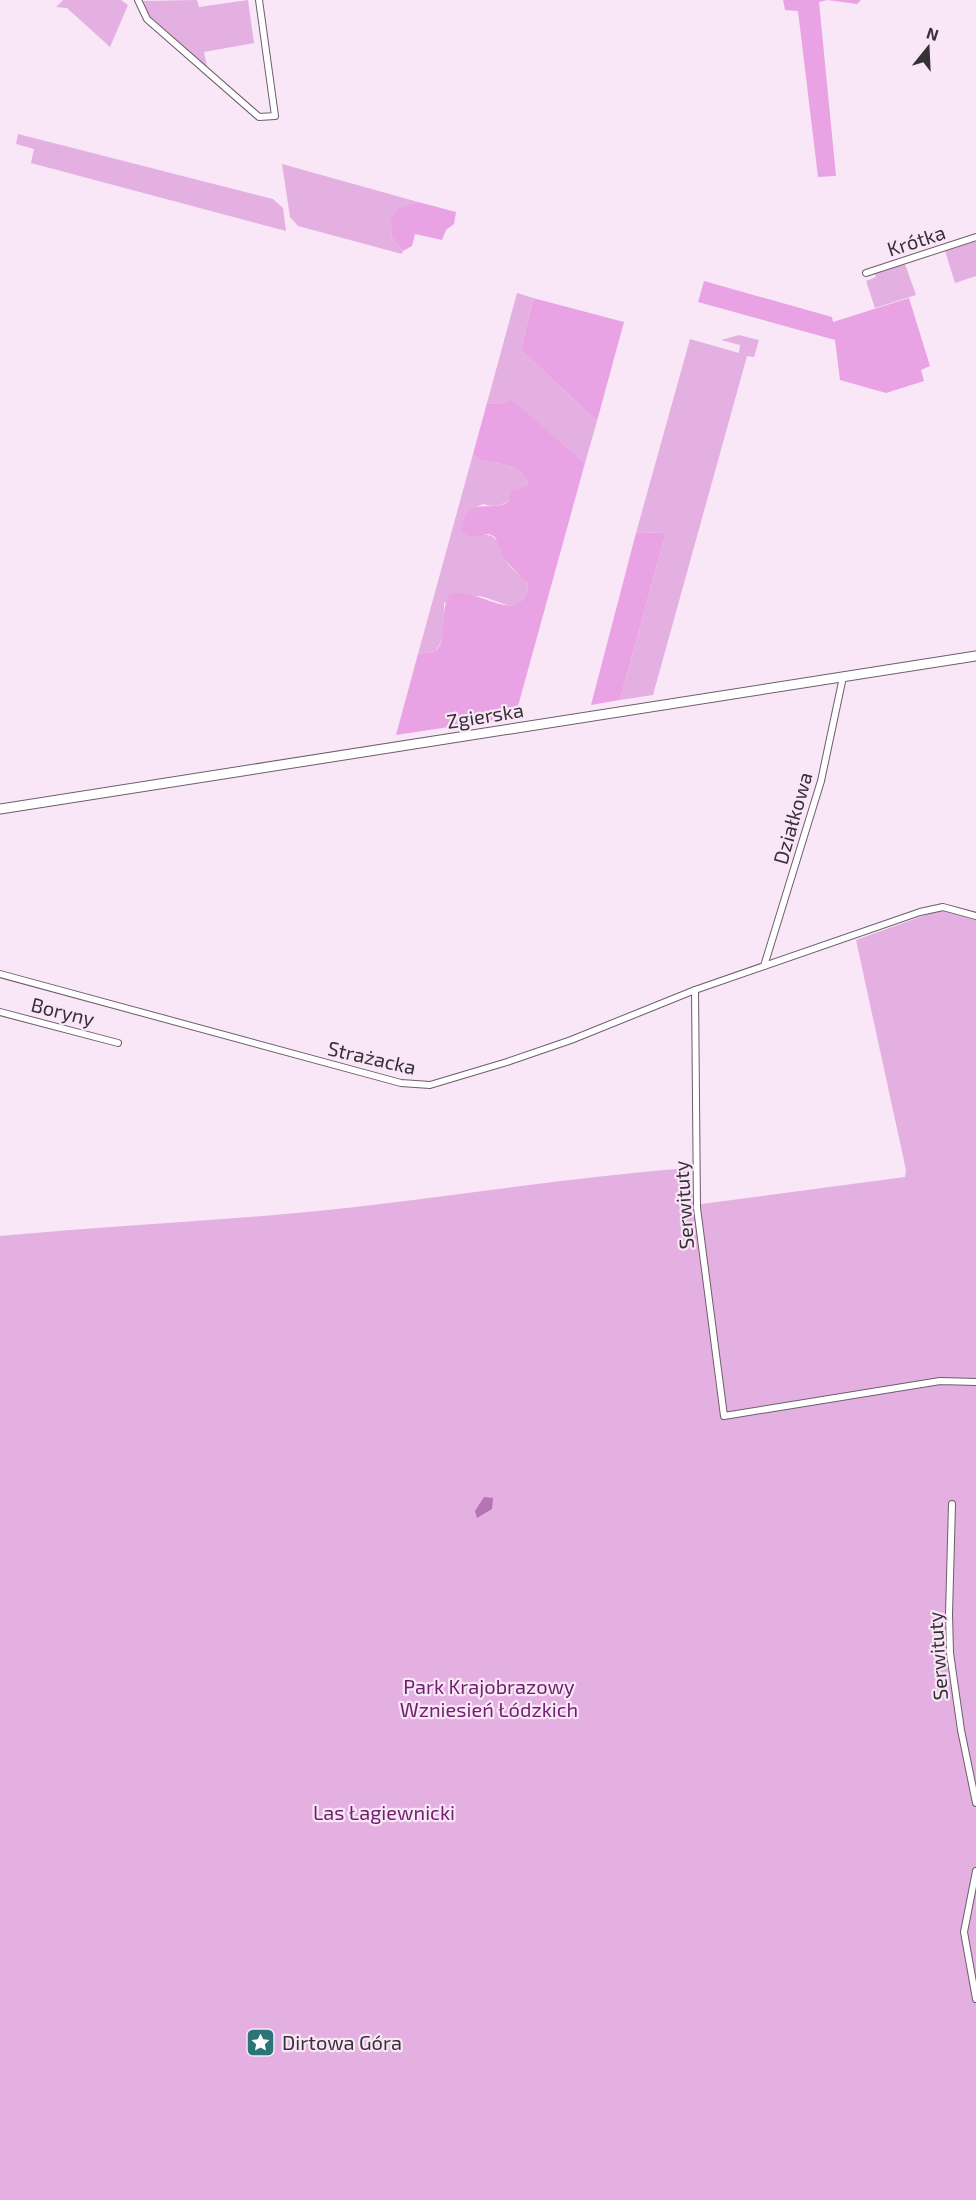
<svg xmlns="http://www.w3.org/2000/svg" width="976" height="2200" viewBox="0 0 976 2200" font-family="'Exo 2',sans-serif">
	<rect width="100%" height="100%" fill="#f9e6f7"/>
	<!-- green -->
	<g fill="#e4b0e1">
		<path d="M63 0H121L128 5 110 47 67 8 56 7Z"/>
		<path d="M197 0 199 7 248 0 254 43 204 52 207 67 144 11 142 1Z"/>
		<path d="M18 134 273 199 283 208 286 231 31 163 34 149 16 144Z"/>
		<path d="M282 164 418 202 401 208 390 220 392 238 403 251 402 254 298 226 290 217Z"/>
		<path d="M976 241V276L955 283 945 251Z"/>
		<path d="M905 264 916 295 875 308 866 281 876 277 875 274Z"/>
		<path d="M517 293 533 298 521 350 597 421 585 463 512 401 501 404 487 403Z"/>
		<path d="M739 335 759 340 754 357 747 356 653 695 620 700 666 532 636 533 690 339 739 353 740 345 721 340Z"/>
		<path d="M473 454C489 470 515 455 528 483 515 497 502 511 483 504L471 510 482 535C502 533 498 553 508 564 514 571 522 576 528 584 523 624 498 597 477 596 467 595 454 601 444 603V636L436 651 418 654Z"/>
		<path d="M942 909 976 920V2200H0V1236C88 1228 175 1223 263 1216 405 1205 546 1179 688 1168L694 1205 905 1177 906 1170 856 940Z"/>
	</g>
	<!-- forest -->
	<g fill="#e9a3e5">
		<path d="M783 0H861L857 4 827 0 819 2 836 176 818 177 798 11 785 10Z"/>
		<path d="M418 202 456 212 454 224 446 230 442 240 415 234 412 246 403 251 392 238 390 220 397 209Z"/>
		<path d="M704 281 832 317 833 322 909 298 930 366 921 370 924 381 886 393 840 380 835 340 698 302Z"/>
		<path d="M533 298 624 322 597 421 521 350Z"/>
		<path d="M512 400 585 463 515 717 396 735 418 654 436 651C450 635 438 612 450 594 476 585 523 631 528 584L504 559 495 537 489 534 470 537 462 532C464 494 489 513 508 502L512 490 524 487 528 483C515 455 488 470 473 454L487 403 501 404Z"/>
		<path d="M666 532 620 700 591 705 636 533Z"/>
	</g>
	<!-- water -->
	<path fill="#b774b4" d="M484 1497 493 1498 492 1509 477 1518 475 1511Z"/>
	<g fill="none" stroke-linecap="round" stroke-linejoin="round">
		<defs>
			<g id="minor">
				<path d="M138 0 147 19 259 117 275 116 259 0"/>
				<path d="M866 273 976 237"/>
				<path d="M764 966 821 781 843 677"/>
				<path d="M0 974 401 1083 430 1085 507 1062 571 1040 695 990 920 912 943 907 976 916"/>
				<path d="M695 990 697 1208 724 1416 940 1381 976 1382"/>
				<path d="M0 1012 118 1043"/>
				<path d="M952 1504 949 1614 950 1653 961 1730 976 1803"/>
				<path d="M976 1871 964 1932 976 1999"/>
			</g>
			<path id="secondary" d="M0 809 976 656"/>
		</defs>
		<!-- minor casing -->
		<use href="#minor" stroke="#6d5d6c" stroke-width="8"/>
		<!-- secondary casing -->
		<use href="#secondary" stroke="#6d5d6c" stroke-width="11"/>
		<!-- minor -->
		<use href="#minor" stroke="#fff" stroke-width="6"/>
		<!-- secondary -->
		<use href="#secondary" stroke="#fff" stroke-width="9"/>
	</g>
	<!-- icons -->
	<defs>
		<symbol id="sight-square" viewBox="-11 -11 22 22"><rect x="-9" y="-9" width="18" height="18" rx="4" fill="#2b7576" stroke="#f9e6f7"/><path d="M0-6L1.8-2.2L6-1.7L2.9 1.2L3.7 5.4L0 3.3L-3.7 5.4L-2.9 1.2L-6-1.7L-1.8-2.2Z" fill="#fff"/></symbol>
	</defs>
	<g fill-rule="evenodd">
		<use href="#sight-square" x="244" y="2026" width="33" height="33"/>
	</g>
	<g text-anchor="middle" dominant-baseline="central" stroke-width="4.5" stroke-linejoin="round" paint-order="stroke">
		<!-- street labels -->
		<g font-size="20" fill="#373037" stroke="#f9e6f7">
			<text transform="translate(916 240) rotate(-18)">Krótka</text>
			<text transform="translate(485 715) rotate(-9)">Zgierska</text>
			<text transform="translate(792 818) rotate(-74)">Działkowa</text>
			<text transform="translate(63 1011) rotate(14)">Boryny</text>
			<text transform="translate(372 1057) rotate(13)">Strażacka</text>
			<text transform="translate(683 1205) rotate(-94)">Serwituty</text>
			<text transform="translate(937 1656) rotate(-94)">Serwituty</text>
		</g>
		<!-- park labels -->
		<g font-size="20" fill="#6f1f6e" stroke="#f9e6f7">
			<text x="489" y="1686">Park Krajobrazowy<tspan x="489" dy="23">Wzniesień Łódzkich</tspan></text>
			<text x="384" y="1812">Las Łagiewnicki</text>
		</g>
		<!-- poi labels -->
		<g font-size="20" fill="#373037" stroke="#f9e6f7" text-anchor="start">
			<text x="282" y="2042">Dirtowa Góra</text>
		</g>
	</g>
	<!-- north arrow -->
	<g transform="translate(928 48) rotate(18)" stroke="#f9e6f7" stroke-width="4.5" paint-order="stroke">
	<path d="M0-4.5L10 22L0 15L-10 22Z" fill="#373037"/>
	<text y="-9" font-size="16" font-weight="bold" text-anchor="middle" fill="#373037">N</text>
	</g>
</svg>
